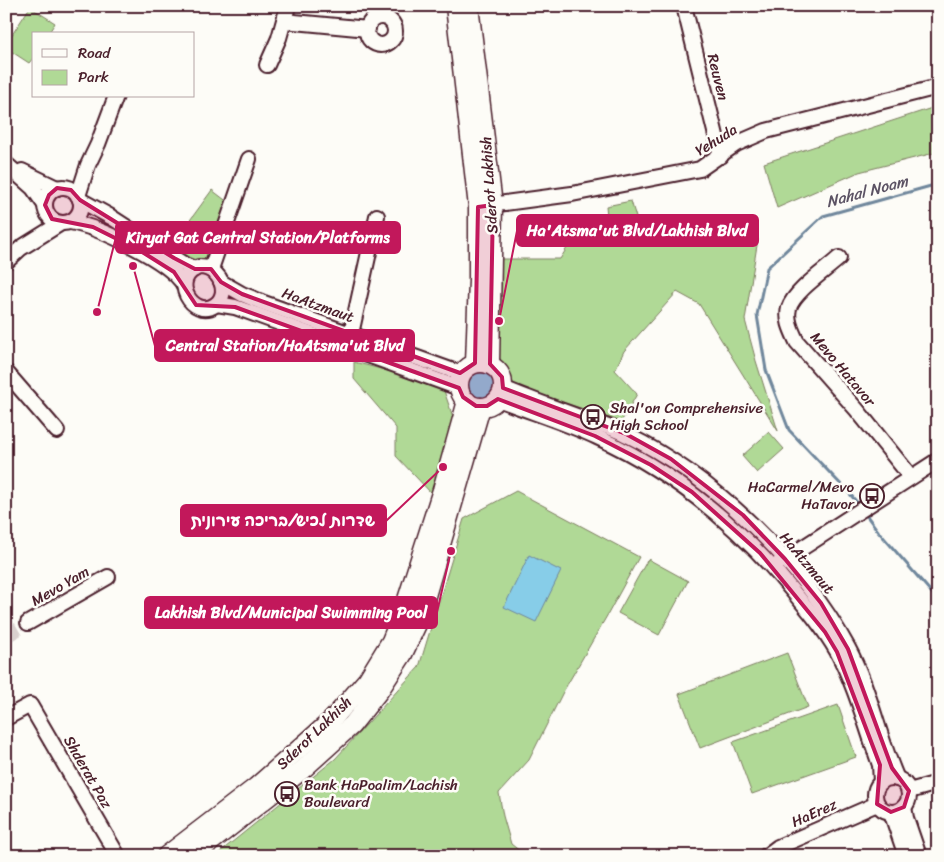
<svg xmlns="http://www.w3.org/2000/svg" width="944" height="862" viewBox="0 0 944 862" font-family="Sriracha,'Playpen Sans Hebrew',sans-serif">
	<rect width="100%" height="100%" fill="#fdfcf7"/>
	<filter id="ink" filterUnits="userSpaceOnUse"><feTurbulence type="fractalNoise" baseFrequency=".02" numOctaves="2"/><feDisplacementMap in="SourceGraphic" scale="10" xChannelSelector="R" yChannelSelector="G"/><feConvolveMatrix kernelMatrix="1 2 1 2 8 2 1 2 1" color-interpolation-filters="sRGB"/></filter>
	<g filter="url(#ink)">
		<!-- green -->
		<g fill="#b0d996" stroke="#7d7c60">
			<path d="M30 7 55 23 48 34H34V57L29 63 6 48V44Z"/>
			<path d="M938 106V152L859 172 777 208 764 163Z"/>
			<path d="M212 190 229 203 212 257 190 261 169 249Z"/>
			<path d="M631 201 641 234 758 239 745 320 756 361 778 431 699 304 677 292 624 351 615 370 637 394 621 422 510 384C508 373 504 366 495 360L498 259H560L574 237 589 234 608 225 606 206Z"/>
			<path d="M354 362 442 385 453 417 432 494 396 456V428L354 379Z"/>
			<path d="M769 432 784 449 757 473 742 456Z"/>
			<path d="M516 491 639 557 608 614 563 692 529 760 499 793 503 816 511 844 526 856H215L335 759 419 667 464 519Z"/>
			<path d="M648 559 688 581 659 635 618 613Z"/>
			<path d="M787 653 808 707 700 748 679 694Z"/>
			<path d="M838 705 856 757 752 794 733 742Z"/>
		</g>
		<!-- water -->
		<g fill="#87cde8" stroke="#6f879c">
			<circle cx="481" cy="386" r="13"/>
			<path d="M529 555 561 571 536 622 504 607Z"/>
		</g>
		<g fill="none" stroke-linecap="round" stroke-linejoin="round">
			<!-- stream -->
			<g stroke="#6f879c" stroke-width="3">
				<path d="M859 505 850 494 789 430 766 370 757 315 767 268 823 216 938 184"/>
				<path d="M864 512 878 531 938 600"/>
			</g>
			<!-- minor-tunnel -->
			<path stroke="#d9d0ce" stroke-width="14" stroke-dasharray="14 7" stroke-linecap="butt" d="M6 636 28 623"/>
			<defs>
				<g id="minor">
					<path d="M684 6 721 156"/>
					<circle cx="381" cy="31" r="14"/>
					<path d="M284 21 368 29"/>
					<path d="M267 65 279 38 288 6"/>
					<path d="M6 164 33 188 45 205"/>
					<path d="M22 171 57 188"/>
					<circle cx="63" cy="205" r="18"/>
					<path d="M78 196 88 165 98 144 116 96"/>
					<path d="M80 200 111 217 185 265 195 269"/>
					<path d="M483 206 572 194 700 169 736 144 766 131 938 87"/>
					<path d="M70 222C99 227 169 260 184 285"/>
					<path d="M839 258C826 270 794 291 789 308 786 320 792 331 797 342L857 410 911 477"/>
					<path d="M6 262 21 248 61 223"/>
					<path d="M199 267C212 267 223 277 223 292 222 297 220 302 215 305 193 320 168 278 199 267Z"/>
					<path d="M211 269 249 159"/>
					<path d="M221 282 242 294 264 303 462 374"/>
					<path d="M217 304 235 307 459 388"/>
					<path d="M351 334 377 216"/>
					<path d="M6 372 57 431"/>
					<path d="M503 388C530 399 557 409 585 419 599 424 614 428 627 435 715 478 801 562 848 648 870 689 878 736 897 779"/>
					<path d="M498 399C531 412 565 422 597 437 668 469 728 517 780 576 800 600 821 623 837 651 855 685 867 729 880 765L881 782"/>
					<path d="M779 563 938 460"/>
					<path d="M28 623 108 577"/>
					<path d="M6 718 30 705 118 856"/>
					<circle cx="892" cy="795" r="17"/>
					<path d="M909 791 938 783"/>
					<path d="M904 807 906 818 919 856"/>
					<path d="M891 812 906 856"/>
					<path d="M766 856 778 847 877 804"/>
				</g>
				<g id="major">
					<path d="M455 6 478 207V279L475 363"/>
					<path d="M469 6 493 205 490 364"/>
					<circle cx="481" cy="385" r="22"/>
					<path d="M166 856 256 787 332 720 367 680 391 641 404 609 442 490 467 401"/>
					<path d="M193 856 301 771 352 725 379 691 403 654 419 620 481 407"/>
				</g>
			</defs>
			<!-- minor casing -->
			<use href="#minor" stroke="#4a1f2b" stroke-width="18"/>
			<!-- major casing -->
			<use href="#major" stroke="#4a1f2b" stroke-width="21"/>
			<!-- minor -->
			<use href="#minor" stroke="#fdfcf7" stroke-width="14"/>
			<!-- major -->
			<use href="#major" stroke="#fdfcf7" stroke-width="18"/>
		</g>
	</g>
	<!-- marked area -->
	<path fill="#c2185b" fill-opacity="0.2" stroke="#c2185b" stroke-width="4" stroke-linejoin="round" d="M57 188 71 190 80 200 174 258 195 269H211L221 282 242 294 460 373 475 363 478 207 493 205 490 364 502 377 503 388 626 434 671 459 743 515 785 559 821 603 848 649 892 768 909 791 904 807 891 812 877 804 880 765 837 652 825 632 760 553 692 492 651 465 595 436 498 399 487 406H476L463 397 459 388 235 307 196 305 174 272 139 250 93 227 52 219 45 205 49 195Z"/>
	<!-- icons -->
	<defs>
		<symbol id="bus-ring" viewBox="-11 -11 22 22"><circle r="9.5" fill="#fdfcf7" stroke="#4a1f2b" stroke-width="1.5"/><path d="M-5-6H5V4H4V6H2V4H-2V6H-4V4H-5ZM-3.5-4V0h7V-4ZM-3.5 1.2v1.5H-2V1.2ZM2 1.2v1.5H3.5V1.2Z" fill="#4a1f2b"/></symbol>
	</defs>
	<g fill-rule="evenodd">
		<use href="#bus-ring" x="579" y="403" width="28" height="28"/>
		<use href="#bus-ring" x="858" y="482" width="28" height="28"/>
		<use href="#bus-ring" x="273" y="780" width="28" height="28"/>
	</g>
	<g text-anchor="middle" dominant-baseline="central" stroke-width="5" stroke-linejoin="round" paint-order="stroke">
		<!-- street labels -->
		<g font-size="15" fill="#4a1f2b" stroke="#fdfcf7">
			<text transform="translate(718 77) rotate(76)">Reuven</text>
			<text transform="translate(716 140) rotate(-32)">Yehuda</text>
			<text transform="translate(489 185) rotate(-94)">Sderot Lakhish</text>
			<text transform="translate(318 305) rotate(20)">HaAtzmaut</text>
			<text transform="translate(843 369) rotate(50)">Mevo Hatavor</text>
			<text transform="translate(807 563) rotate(50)">HaAtzmaut</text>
			<text transform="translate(60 586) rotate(-30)">Mevo Yam</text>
			<text transform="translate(314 733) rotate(-44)">Sderot Lakhish</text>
			<text transform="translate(88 772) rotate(60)">Shderat Paz</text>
			<text transform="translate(814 813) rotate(-24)">HaErez</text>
		</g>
		<!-- poi labels -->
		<g font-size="15" fill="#4a1f2b" stroke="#fdfcf7" text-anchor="start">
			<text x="610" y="408">Shal'on Comprehensive<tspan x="610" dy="17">High School</tspan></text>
			<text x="854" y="487" text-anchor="end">HaCarmel/Mevo<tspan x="854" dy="17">HaTavor</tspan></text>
			<text x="304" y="785">Bank HaPoalim/Lachish<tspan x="304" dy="17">Boulevard</tspan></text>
		</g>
		<!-- water labels -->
		<g font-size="16" font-style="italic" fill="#5c5364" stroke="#fdfcf7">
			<text transform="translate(867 191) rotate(-15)">Nahal Noam</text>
		</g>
	</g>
	<!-- callouts -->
	<path fill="none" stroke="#c2185b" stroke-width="2" d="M499 321L517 231M97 312L116 237M133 266L155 346M443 467L386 521M451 551L437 612"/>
	<g fill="#c2185b" stroke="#fdfcf7" stroke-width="2">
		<circle cx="499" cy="321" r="5"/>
		<circle cx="97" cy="312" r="5"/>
		<circle cx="133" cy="266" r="5"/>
		<circle cx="443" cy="467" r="5"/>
		<circle cx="451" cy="551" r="5"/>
	</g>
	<g fill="#c2185b" stroke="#c2185b" stroke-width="2">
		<rect x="517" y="215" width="241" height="31" rx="5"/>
		<rect x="116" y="222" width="284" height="31" rx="5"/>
		<rect x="155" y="330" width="259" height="31" rx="5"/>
		<rect x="181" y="505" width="205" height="31" rx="5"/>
		<rect x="145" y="597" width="292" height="31" rx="5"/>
	</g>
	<g font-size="16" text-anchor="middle" font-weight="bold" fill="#fff">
		<text x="637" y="236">Ha'Atsma'ut Blvd/Lakhish Blvd</text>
		<text x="258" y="243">Kiryat Gat Central Station/Platforms</text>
		<text x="285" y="351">Central Station/HaAtsma'ut Blvd</text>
		<text x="283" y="526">שדרות לכיש/בריכה עירונית</text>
		<text x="291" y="618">Lakhish Blvd/Municipal Swimming Pool</text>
	</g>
	<!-- margin -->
	<rect width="944" height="862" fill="none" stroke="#fdfcf7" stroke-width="25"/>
	<rect x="12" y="12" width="919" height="837" fill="none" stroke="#4a1f2b" stroke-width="2" filter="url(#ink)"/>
	<!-- legend -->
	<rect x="32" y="32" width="162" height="65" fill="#fdfcf7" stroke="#b5a4a5"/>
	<rect x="42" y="49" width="25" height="8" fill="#fdfcf7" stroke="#b5a4a5"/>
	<text x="78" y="58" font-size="15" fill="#4a1f2b">Road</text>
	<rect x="42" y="70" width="25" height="15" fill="#b0d996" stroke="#b5a4a5"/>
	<text x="78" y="82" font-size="15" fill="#4a1f2b">Park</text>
</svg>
